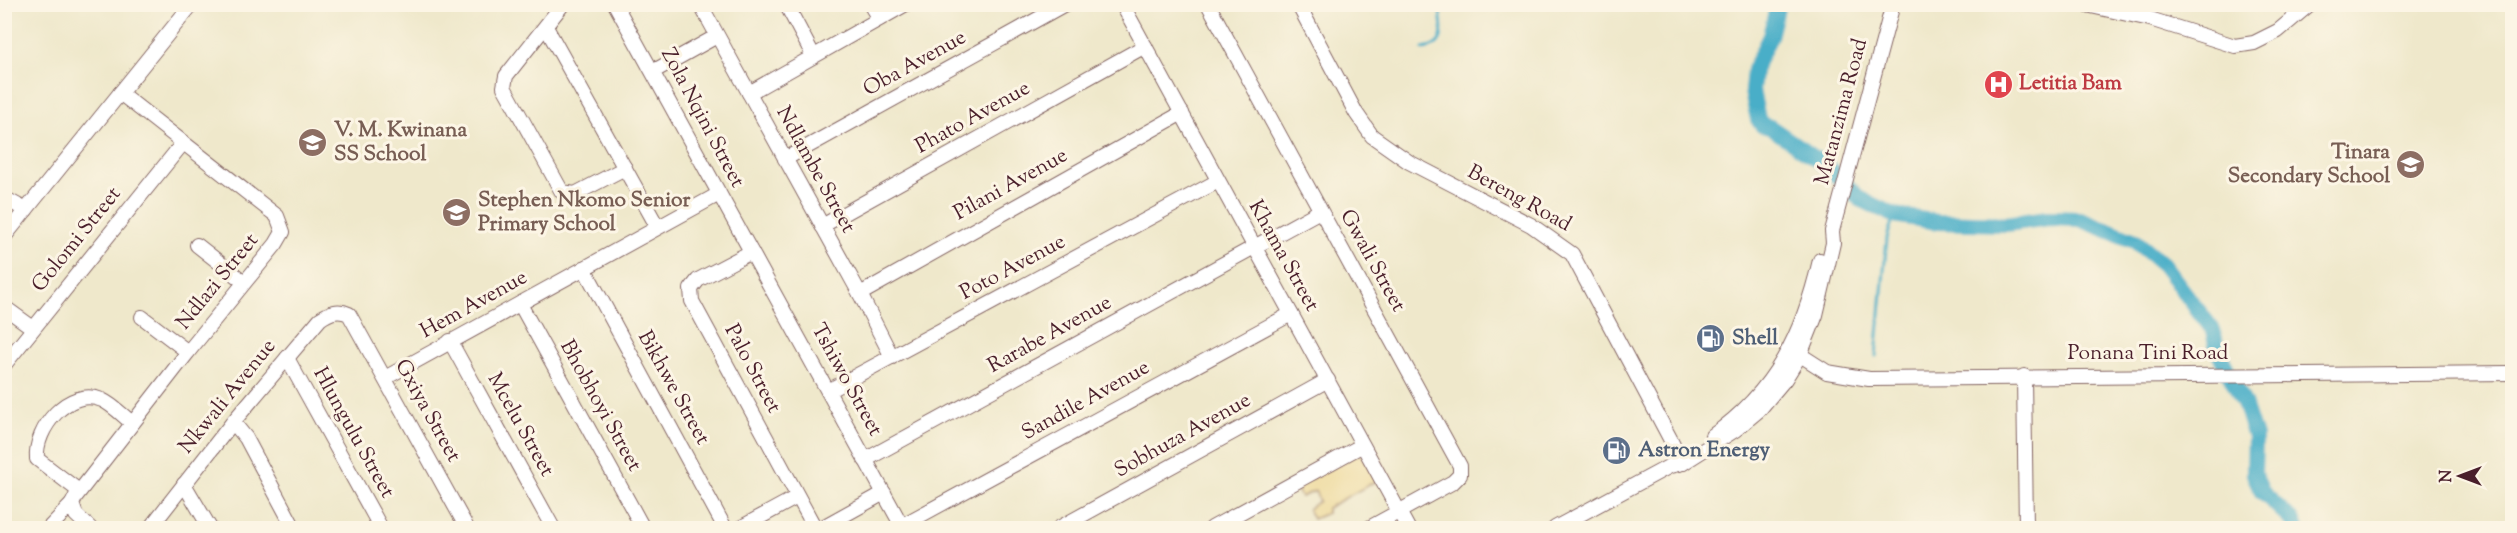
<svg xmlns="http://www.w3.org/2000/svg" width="2517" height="533" viewBox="0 0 2517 533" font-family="'Sorts Mill Goudy',serif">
	<rect width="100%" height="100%" fill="#fcf5e5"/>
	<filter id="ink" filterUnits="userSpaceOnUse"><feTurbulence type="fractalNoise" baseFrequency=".0167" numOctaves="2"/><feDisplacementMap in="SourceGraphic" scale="12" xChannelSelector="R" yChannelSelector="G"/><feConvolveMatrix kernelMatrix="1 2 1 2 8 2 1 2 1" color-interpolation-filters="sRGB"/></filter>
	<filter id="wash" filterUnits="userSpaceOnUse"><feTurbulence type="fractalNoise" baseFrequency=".008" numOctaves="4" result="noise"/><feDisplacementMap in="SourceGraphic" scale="24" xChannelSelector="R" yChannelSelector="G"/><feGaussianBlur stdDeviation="1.35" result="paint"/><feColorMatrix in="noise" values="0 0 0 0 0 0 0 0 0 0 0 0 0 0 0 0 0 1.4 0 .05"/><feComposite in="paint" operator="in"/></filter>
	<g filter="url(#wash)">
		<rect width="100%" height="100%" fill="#efe8cb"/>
		<!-- sand -->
		<path fill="#eeda9e" stroke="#9c7c64" stroke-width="1.5" d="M1358 454 1364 456 1378 480 1327 508V513L1313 519 1308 509 1319 501 1315 491 1301 497 1295 487Z"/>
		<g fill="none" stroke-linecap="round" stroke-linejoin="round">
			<!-- stream -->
			<g stroke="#49aec8" stroke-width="3">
				<path d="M1423 49C1449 46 1441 26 1440 9L1443 4"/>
				<path d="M1876 356 1887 238 1894 215"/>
			</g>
			<!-- river -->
			<path stroke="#49aec8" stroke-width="16" d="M1778 4 1770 36 1754 70 1752 91 1758 119 1762 125 1770 127 1828 167 1860 199 1894 215 1937 222 2006 224 2048 218 2080 219 2135 241 2163 264 2213 330 2217 349 2244 403 2255 437 2254 474 2262 492 2292 520 2296 528"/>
		</g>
	</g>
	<g filter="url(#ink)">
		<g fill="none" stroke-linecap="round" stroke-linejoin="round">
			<defs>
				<g id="minor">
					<path d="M563 4 506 76 504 87 562 192 575 194 625 168"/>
					<path d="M615 4 903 528"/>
					<path d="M700 4 860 294 892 357"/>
					<path d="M786 4 813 55"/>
					<path d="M870 4 879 19"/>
					<path d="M1122 4 1408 528"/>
					<path d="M1208 4 1460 466V475L1453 482 1369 528"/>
					<path d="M1298 4 1356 113 1372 136 1409 162 1531 225 1572 254 1683 463"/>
					<path d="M2082 4 2150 19 2235 46 2254 43 2278 31 2310 4"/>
					<path d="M546 27 657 226"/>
					<path d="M654 71 717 36"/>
					<path d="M749 93 906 4"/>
					<path d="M785 159 1065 4"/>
					<path d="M4 198 26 210"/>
					<path d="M822 226 1145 46"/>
					<path d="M4 237 192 4"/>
					<path d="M197 245 244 282"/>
					<path d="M751 252 698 280 691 289 692 301 815 528"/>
					<path d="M584 268 725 528"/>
					<path d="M860 294 1182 113"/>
					<path d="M520 304 643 528"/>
					<path d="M4 307 33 328"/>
					<path d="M142 317 188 352"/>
					<path d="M450 341 553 528"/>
					<path d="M1791 349 1827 372 1869 379 2512 373"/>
					<path d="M287 358 381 528"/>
					<path d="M4 365 183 143"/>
					<path d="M2024 376 2026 528"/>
					<path d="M385 378 719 194"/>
					<path d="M828 391 1218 181"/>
					<path d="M233 422 246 438 294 528"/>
					<path d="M1712 436C1775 392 1803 334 1820 260"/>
					<path d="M865 460 1320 211"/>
					<path d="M184 484 210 528"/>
					<path d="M79 491 37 459C34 429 69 386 102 400 113 405 123 416 132 423"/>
					<path d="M901 526 1291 314"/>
					<path d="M49 528 72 504"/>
					<path d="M90 528 76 515 72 504 76 496 188 352 276 244 283 232 277 216 120 93"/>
					<path d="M150 528 233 422 320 319C330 312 338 309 349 314L467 528"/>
					<path d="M740 528 797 497"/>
					<path d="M821 528 884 493"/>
					<path d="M1059 528 1328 380"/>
					<path d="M1212 528 1361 446"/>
					<path d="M1555 528 1670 466 1683 463 1735 430 1759 410 1785 379 1800 355 1816 315 1833 243 1832 231 1893 4"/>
				</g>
			</defs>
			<!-- minor casing -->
			<use href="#minor" stroke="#846563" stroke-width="16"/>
			<!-- minor -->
			<use href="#minor" stroke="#fff" stroke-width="14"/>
		</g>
	</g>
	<!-- icons -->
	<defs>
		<symbol id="hospital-disc" viewBox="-11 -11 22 22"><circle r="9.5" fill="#e0444e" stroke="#fcf5e5"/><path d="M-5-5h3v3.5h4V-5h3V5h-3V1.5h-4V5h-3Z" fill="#fff"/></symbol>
		<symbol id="school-disc" viewBox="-11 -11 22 22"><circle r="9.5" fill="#8d6e63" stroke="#fcf5e5"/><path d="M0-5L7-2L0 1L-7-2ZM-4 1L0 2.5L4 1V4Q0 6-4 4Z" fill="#fff"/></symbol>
		<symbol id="fuel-disc" viewBox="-11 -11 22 22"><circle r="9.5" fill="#5c6f8a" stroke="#fcf5e5"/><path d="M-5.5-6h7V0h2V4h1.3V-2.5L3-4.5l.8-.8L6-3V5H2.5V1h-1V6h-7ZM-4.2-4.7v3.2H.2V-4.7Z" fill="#fff"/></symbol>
	</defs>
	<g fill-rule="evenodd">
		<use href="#hospital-disc" x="1982" y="68" width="33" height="33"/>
		<use href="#school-disc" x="296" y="126" width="33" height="33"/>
		<use href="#school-disc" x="2394" y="148" width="33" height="33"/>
		<use href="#school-disc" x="440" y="196" width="33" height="33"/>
		<use href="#fuel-disc" x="1694" y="322" width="33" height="33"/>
		<use href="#fuel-disc" x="1600" y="434" width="33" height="33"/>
	</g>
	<g text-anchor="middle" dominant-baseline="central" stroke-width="6" stroke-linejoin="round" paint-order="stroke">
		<!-- street labels -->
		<g font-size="21" fill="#4a1f2b" stroke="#fcf5e5">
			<text transform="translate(915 64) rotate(-29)">Oba Avenue</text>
			<text transform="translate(1842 112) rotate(-75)">Matanzima Road</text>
			<text transform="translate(702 118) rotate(62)">Zola Nqini Street</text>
			<text transform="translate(973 118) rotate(-29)">Phato Avenue</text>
			<text transform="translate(815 170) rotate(61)">Ndlambe Street</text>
			<text transform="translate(1011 185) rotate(-29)">Pilani Avenue</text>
			<text transform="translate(1519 199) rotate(29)">Bereng Road</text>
			<text transform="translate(77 240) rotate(-51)">Golomi Street</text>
			<text transform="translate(1283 256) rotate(61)">Khama Street</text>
			<text transform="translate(1372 261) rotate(61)">Gwali Street</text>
			<text transform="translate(1013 268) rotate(-28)">Poto Avenue</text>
			<text transform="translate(218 282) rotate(-51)">Ndlazi Street</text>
			<text transform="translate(474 305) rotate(-29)">Hem Avenue</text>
			<text transform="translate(1050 335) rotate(-29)">Rarabe Avenue</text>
			<text x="2148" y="354">Ponana Tini Road</text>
			<text transform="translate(752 369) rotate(62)">Palo Street</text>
			<text transform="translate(846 380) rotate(61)">Tshiwo Street</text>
			<text transform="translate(673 388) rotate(61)">Bikhwe Street</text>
			<text transform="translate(228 397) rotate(-51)">Nkwali Avenue</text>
			<text transform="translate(1086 401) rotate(-29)">Sandile Avenue</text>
			<text transform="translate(600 406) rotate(61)">Bhobhoyi Street</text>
			<text transform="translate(427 411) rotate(61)">Gxiya Street</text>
			<text transform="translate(520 425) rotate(61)">Mcelu Street</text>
			<text transform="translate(353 433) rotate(61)">Hlungulu Street</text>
			<text transform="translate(1183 436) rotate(-29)">Sobhuza Avenue</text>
		</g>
		<!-- health labels -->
		<g font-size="21" font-weight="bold" fill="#be3a42" stroke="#fcf5e5" text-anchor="start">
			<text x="2019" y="84">Letitia Bam</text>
		</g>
		<!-- education labels -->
		<g font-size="21" font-weight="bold" fill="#785e54" stroke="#fcf5e5" text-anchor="start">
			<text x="334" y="131">V. M. Kwinana<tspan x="334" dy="24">SS School</tspan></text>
			<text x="2390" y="153" text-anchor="end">Tinara<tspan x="2390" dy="24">Secondary School</tspan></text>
			<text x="478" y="201">Stephen Nkomo Senior<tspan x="478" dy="24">Primary School</tspan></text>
		</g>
		<!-- service labels -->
		<g font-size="21" font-weight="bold" fill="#4e5e75" stroke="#fcf5e5" text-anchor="start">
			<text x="1732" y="339">Shell</text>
			<text x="1638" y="451">Astron Energy</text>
		</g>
	</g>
	<!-- margin -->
	<rect width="2517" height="533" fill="none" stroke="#fcf5e5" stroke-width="24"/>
	<!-- north arrow -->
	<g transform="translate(2460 476) rotate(270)" stroke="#fcf5e5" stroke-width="4.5" paint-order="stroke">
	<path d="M0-4.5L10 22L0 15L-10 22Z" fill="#4a1f2b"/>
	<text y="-9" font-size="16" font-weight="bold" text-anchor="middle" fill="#4a1f2b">N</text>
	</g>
</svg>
